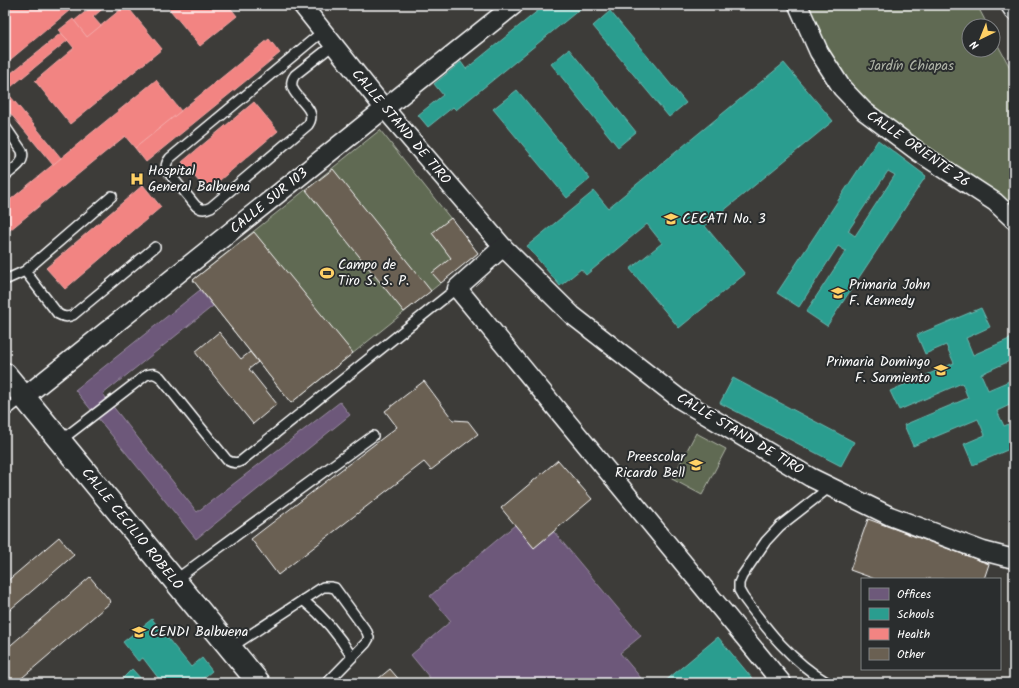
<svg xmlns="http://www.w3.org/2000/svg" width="1019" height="688" viewBox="0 0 1019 688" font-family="Kalam,sans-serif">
	<rect width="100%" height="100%" fill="#3d3c39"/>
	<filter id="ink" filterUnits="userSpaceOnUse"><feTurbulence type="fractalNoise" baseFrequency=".025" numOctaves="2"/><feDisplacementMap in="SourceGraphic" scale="8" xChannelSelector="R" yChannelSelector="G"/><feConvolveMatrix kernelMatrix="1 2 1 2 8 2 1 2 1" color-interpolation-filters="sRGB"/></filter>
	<g filter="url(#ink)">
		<!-- green -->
		<g fill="#606b52" stroke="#b0b5a8">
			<path d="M808 5H977L988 26H969V50H993V36L1014 75V210L884 124 828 58Z"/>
			<path d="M380 130 478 253 291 403 193 280Z"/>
			<path d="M696 433 726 449 702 495 672 479Z"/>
		</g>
		<!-- offices -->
		<g fill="#6d597a" stroke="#998ba2">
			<path d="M200 290 213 306 103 394 197 512 340 402 350 415 196 539 75 390Z"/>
			<path d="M515 525 534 548 554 532 641 636 620 653 641 678 635 683H434L411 655 451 621 430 596Z"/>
		</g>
		<!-- schools -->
		<g fill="#2a9d8f" stroke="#6abab1" fill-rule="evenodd">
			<path d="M545 5H585L456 110 453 107 428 127 418 115 443 95 434 84 461 62 466 69Z"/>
			<path d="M610 11 686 103 669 117 593 26Z"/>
			<path d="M569 49 636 132 618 147 551 64Z"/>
			<path d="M784 63 833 121 705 226 745 274 679 328 630 269 662 243 647 224 586 275 581 269 560 286 527 246 594 191 608 208Z"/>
			<path d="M517 90 590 179 567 198 493 109Z"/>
			<path d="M878 140 926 176 827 326 806 312 846 251 838 246 799 307 777 293ZM888 171 895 175 855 236 848 231Z"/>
			<path d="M981 308 990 327 966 338 973 355 1014 337V359L981 374 988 390 1014 379V403L997 411 1004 426 1014 422V447L973 465 964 444 985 435 978 419 913 446 904 425 968 398 962 383 899 410 890 391 954 363 946 345 925 354 917 335Z"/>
			<path d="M733 378 854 442 841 466 720 403Z"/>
			<path d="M152 619 191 667 202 658 212 671 201 680 204 683H154L159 679 143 658 138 661 123 642Z"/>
			<path d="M718 637 756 683H663Z"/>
			<path d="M132 669 143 681 140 683H118Z"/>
		</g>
		<!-- health -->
		<g fill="#f28482" stroke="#f6a9a8">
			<path d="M7 5H76L5 64V6Z"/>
			<path d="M94 5H107L93 17 101 26 87 37 74 21Z"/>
			<path d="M126 5 162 49 70 124 35 81 74 48 59 30 73 19 87 37Z"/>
			<path d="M166 5H228L237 16 200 46Z"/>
			<path d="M61 33 68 40 6 91 61 158 53 165 5 107V78Z"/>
			<path d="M269 39 280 53 146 162 135 148Z"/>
			<path d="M156 80 181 111 135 148 125 136 5 234V204Z"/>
			<path d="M254 102 278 131 207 191 182 162Z"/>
			<path d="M143 185 161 207 65 289 46 268Z"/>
		</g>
		<!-- building -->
		<g fill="#6a6052" stroke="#fff">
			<path d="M333 169 431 291 404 312 306 190Z"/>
			<path d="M451 218 478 253 441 283 432 273 451 258 432 233Z"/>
			<path d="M254 232 353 353 291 403 193 280Z"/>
			<path d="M219 332 241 359 250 352 258 362 249 369 277 404 253 424 195 352Z"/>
			<path d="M424 381 453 420 468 421 478 434 431 470 424 462 278 575 251 539 397 427 385 411Z"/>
			<path d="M558 460 592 499 534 548 501 508Z"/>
			<path d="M868 519 989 564 984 579H875L850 570Z"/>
			<path d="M59 537 74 555 5 614V583Z"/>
			<path d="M90 577 111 602 16 683H13L5 674V650Z"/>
			<path d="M390 669 402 683H373Z"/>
		</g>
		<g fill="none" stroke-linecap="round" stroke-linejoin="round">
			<defs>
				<g id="service">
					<path d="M322 32 170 158C166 163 165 166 168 172L196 206C201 210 205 210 211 207L308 125C322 105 280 95 295 75L333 45"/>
					<path d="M5 126 22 151C26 163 13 169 5 176"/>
					<path d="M25 271 58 314C63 317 67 318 73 315L155 247"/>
					<path d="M5 280 25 271 112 196"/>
					<path d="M5 412 24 397"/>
					<path d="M60 441 146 375C152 373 155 373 160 377L227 460C232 463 236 464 241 461L457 288"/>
					<path d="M175 580 373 436"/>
					<path d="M303 600C323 616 339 635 352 657"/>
					<path d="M230 648 323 587H330L335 588 367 632 369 638 366 643 327 683"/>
					<path d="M828 683C791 661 768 631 743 597L739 590V583L742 576 766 541 780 526 830 487"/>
				</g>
				<g id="minor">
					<path d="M302 5 384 108 503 247 572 315 681 400 810 477 890 516 983 551 1014 559"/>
					<path d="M798 5 819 52 842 88 864 111 920 153 995 202 1014 220"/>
					<path d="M1010 5 1014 11"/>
					<path d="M503 247 457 288 782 683"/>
					<path d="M24 397 514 5"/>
				</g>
				<path id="tertiary" d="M5 374 259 683"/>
			</defs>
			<!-- service casing -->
			<use href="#service" stroke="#fff" stroke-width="12"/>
			<!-- minor casing -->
			<use href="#minor" stroke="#fff" stroke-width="21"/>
			<!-- tertiary casing -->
			<use href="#tertiary" stroke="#fff" stroke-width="25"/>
			<!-- service -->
			<use href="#service" stroke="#2a2d2e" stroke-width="9"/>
			<!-- minor -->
			<use href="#minor" stroke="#2a2d2e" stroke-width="18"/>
			<!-- tertiary -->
			<use href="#tertiary" stroke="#2a2d2e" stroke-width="22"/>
		</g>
	</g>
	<!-- icons -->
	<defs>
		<symbol id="hospital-bare" viewBox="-9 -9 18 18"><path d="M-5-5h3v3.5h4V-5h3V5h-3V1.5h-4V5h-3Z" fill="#ffd166" stroke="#2a2d2e" stroke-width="2.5" paint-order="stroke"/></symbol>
		<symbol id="university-bare" viewBox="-9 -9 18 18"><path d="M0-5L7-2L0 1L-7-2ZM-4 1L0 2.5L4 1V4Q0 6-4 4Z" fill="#ffd166" stroke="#2a2d2e" stroke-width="2.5" paint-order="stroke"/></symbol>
		<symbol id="stadium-bare" viewBox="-9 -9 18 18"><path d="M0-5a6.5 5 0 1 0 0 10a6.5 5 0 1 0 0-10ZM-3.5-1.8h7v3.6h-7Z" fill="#ffd166" stroke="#2a2d2e" stroke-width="2.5" paint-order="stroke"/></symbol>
		<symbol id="school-bare" viewBox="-9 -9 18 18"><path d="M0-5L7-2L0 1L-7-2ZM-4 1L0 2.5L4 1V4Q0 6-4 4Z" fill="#ffd166" stroke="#2a2d2e" stroke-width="2.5" paint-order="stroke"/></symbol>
	</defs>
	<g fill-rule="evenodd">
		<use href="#hospital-bare" x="127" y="169" width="20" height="20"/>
		<use href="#university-bare" x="661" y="209" width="20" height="20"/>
		<use href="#stadium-bare" x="317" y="263" width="20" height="20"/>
		<use href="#school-bare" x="828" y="283" width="20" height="20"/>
		<use href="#school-bare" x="931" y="360" width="20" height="20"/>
		<use href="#school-bare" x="686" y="455" width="20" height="20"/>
		<use href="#school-bare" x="129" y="622" width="20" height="20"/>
	</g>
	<g text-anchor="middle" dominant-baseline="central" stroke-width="4" stroke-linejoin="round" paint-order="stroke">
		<!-- park labels -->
		<g font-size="14" fill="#b0b5a8" stroke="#2a2d2e">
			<text x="911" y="66">Jardín Chiapas</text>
		</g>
		<!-- street labels -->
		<g font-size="14" fill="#fff" stroke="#2a2d2e">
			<text transform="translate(401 127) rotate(50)">CALLE STAND DE TIRO</text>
			<text transform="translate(918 149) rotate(35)">CALLE ORIENTE 26</text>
			<text transform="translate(269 201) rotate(-39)">CALLE SUR 103</text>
			<text transform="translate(740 434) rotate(31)">CALLE STAND DE TIRO</text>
			<text transform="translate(132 529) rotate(51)">CALLE CECILIO ROBELO</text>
		</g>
		<!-- poi labels -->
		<g font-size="14" fill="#fff" stroke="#2a2d2e" text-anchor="start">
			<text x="148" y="171">Hospital<tspan x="148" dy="16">General Balbuena</tspan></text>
			<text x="682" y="219">CECATI No. 3</text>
			<text x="338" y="265">Campo de<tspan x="338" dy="16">Tiro S. S. P.</tspan></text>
			<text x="849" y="285">Primaria John<tspan x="849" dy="16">F. Kennedy</tspan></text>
			<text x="930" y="362" text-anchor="end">Primaria Domingo<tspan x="930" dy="16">F. Sarmiento</tspan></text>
			<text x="685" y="457" text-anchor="end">Preescolar<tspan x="685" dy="16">Ricardo Bell</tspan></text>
			<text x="150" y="632">CENDI Balbuena</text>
		</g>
	</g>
	<!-- margin -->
	<rect width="1019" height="688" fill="none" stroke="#2a2d2e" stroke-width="20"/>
	<rect x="10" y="10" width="999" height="668" fill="none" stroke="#fff" stroke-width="1.5" filter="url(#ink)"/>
	<!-- legend -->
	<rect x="861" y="578" width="140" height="92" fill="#2a2d2e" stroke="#7f8182"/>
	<rect x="869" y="588" width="20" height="12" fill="#6d597a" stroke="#7f8182"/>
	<text x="897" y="598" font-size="12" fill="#ffffff">Offices</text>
	<rect x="869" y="608" width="20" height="12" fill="#2a9d8f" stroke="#7f8182"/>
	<text x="897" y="618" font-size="12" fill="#ffffff">Schools</text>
	<rect x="869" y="628" width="20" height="12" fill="#f28482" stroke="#7f8182"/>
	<text x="897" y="638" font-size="12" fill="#ffffff">Health</text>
	<rect x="869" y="648" width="20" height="12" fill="#6a6052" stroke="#7f8182"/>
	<text x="897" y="658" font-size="12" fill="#ffffff">Other</text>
	<!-- north arrow -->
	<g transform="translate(981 38) rotate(223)"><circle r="19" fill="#2a2d2e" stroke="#7f8182"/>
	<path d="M0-3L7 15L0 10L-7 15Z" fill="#ffd166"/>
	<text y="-6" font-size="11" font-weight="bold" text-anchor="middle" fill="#ffffff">N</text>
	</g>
</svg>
